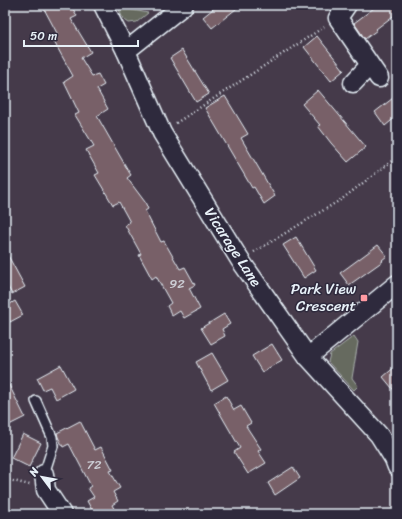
<svg xmlns="http://www.w3.org/2000/svg" width="402" height="519" viewBox="0 0 402 519" font-family="Sriracha,sans-serif">
	<rect width="100%" height="100%" fill="#453a4a"/>
	<filter id="ink" filterUnits="userSpaceOnUse"><feTurbulence type="fractalNoise" baseFrequency=".025" numOctaves="2"/><feDisplacementMap in="SourceGraphic" scale="8" xChannelSelector="R" yChannelSelector="G"/><feConvolveMatrix kernelMatrix="1 2 1 2 8 2 1 2 1" color-interpolation-filters="sRGB"/></filter>
	<g filter="url(#ink)">
		<!-- green -->
		<g fill="#666b5e" stroke="#a7aeab">
			<path d="M118 7 148 13 137 22 129 23 123 19Z"/>
			<path d="M354 336 358 342 352 378 358 386 354 390 328 362 330 354Z"/>
		</g>
		<!-- building -->
		<g fill="#786067" stroke="#e8f1f8">
			<path d="M42 5H71L77 16 71 19 91 52 81 58 92 76 98 74 104 85 97 89 108 109 97 116 129 172 131 175 127 178 145 202 148 209 145 211 161 242 164 241 180 269 185 267 195 285 189 288 200 309 184 318 180 311 172 316 167 306 171 303 156 276 152 279 139 255 141 254 125 225 130 222 119 202 113 205 95 175 99 173 86 150 94 146 75 115 79 113 64 82 73 76 52 38 58 35Z"/>
			<path d="M218 5H241L212 28 203 17Z"/>
			<path d="M378 5H397V13L376 29 377 30 365 39 354 23Z"/>
			<path d="M317 36 344 70 331 81 304 47Z"/>
			<path d="M182 50 209 94 196 102 170 58Z"/>
			<path d="M318 90 366 147 348 162 331 143 318 126 320 125 302 104Z"/>
			<path d="M397 95V116L385 126 375 112Z"/>
			<path d="M225 96 248 134 241 138 275 196 264 204 254 187 252 188 205 108Z"/>
			<path d="M296 237 316 270 304 278 283 245Z"/>
			<path d="M378 245 387 256 382 260 383 261 349 285 340 273Z"/>
			<path d="M5 250 25 287 12 294 5 282Z"/>
			<path d="M15 301 23 315 10 322 5 314V307Z"/>
			<path d="M224 314 230 324 222 329 225 336 211 344 201 328Z"/>
			<path d="M272 344 282 360 262 372 252 356Z"/>
			<path d="M212 353 228 380 211 390 196 362Z"/>
			<path d="M61 365 74 389 56 399 50 387 43 390 37 378Z"/>
			<path d="M397 365V394L383 377Z"/>
			<path d="M5 377 25 417 9 425 5 416Z"/>
			<path d="M226 396 234 410 241 406 251 423 246 426 261 449 258 451 266 463 248 474 234 452 240 448 214 403Z"/>
			<path d="M80 421 95 450 101 447 113 470 110 471 120 488 113 492 118 501 112 505 117 514H94L87 501 94 497 88 488 91 486 69 444 63 447 58 437 57 433Z"/>
			<path d="M23 434 41 443 29 467 11 458Z"/>
			<path d="M293 467 300 478 275 495 268 483Z"/>
		</g>
		<g fill="none" stroke-linecap="round" stroke-linejoin="round">
			<defs>
				<path id="lane" d="M36 401 52 437 53 446 44 474"/>
				<g id="street">
					<path d="M103 5 126 51 162 133 240 260 308 357 379 435 394 459 397 467"/>
					<path d="M347 5 338 18 379 78"/>
					<path d="M126 51 184 5"/>
					<path d="M353 83 369 66"/>
					<path d="M308 357 397 284"/>
					<path d="M44 474 46 490 62 514"/>
				</g>
			</defs>
			<!-- lane casing -->
			<use href="#lane" stroke="#e8f1f8" stroke-width="12"/>
			<!-- street casing -->
			<use href="#street" stroke="#e8f1f8" stroke-width="21"/>
			<!-- path -->
			<g stroke="#e8f1f8" stroke-width="2.5" stroke-dasharray="1 3" stroke-linecap="butt">
				<path d="M176 123 324 27"/>
				<path d="M254 252 342 199 397 157"/>
				<path d="M5 479 30 485"/>
			</g>
			<!-- lane -->
			<use href="#lane" stroke="#2f2a3d" stroke-width="9"/>
			<!-- street -->
			<use href="#street" stroke="#2f2a3d" stroke-width="18"/>
		</g>
	</g>
	<!-- markers -->
	<rect fill="#ff9aa2" stroke="#2f2a3d" stroke-width="1.5" x="360" y="294" width="8" height="8" rx="2"/>
	<g text-anchor="middle" dominant-baseline="central" stroke-width="3" stroke-linejoin="round" paint-order="stroke">
		<!-- number labels -->
		<g font-size="13" fill="#cccdd4">
			<text x="177" y="283">92</text>
			<text x="94" y="464">72</text>
		</g>
		<!-- street labels -->
		<g font-size="15" fill="#e8f1f8" stroke="#2f2a3d">
			<text transform="translate(233 247) rotate(57)">Vicarage Lane</text>
		</g>
		<!-- poi labels -->
		<g font-size="15" fill="#e8f1f8" stroke="#2f2a3d" text-anchor="end">
			<text x="356" y="289">Park View<tspan x="356" dy="17">Crescent</tspan></text>
		</g>
	</g>
	<!-- margin -->
	<rect width="402" height="519" fill="none" stroke="#2f2a3d" stroke-width="20"/>
	<rect x="10" y="10" width="382" height="499" fill="none" stroke="#e8f1f8" stroke-width="1.5" filter="url(#ink)"/>
	<!-- north arrow -->
	<g transform="translate(42 477) rotate(302)" stroke="#2f2a3d" stroke-width="3" paint-order="stroke">
	<path d="M0-3L7 15L0 10L-7 15Z" fill="#e8f1f8"/>
	<text y="-6" font-size="11" font-weight="bold" text-anchor="middle" fill="#e8f1f8">N</text>
	</g>
	<!-- scale -->
	<path d="M24 40v6h114v-6" fill="none" stroke="#e8f1f8" stroke-width="2"/>
	<text x="30" y="40" font-size="12" fill="#e8f1f8" stroke="#2f2a3d" stroke-width="3" paint-order="stroke">50 m</text>
</svg>
